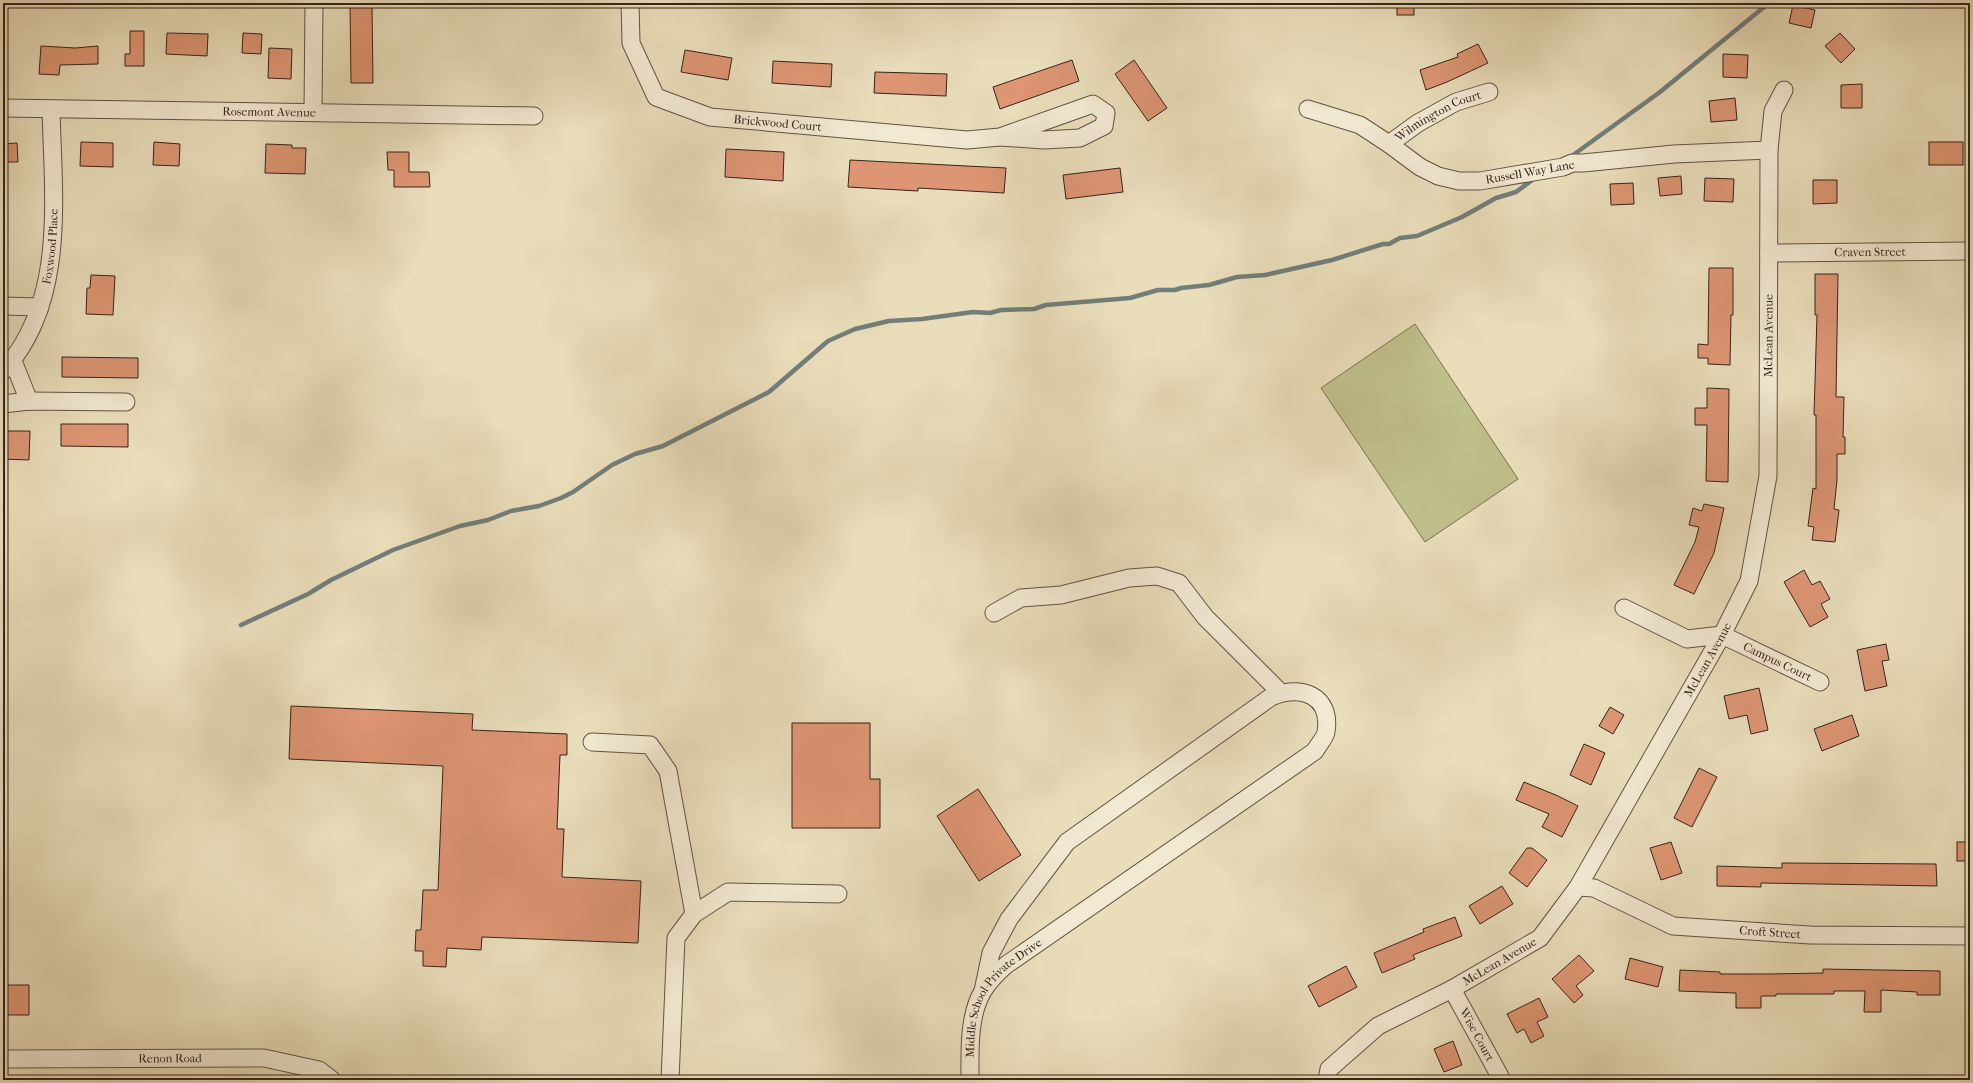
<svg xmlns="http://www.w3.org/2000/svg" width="1973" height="1083" viewBox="0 0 1973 1083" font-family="'IM FELL French Canon',serif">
	<rect width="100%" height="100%" fill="#e9ddba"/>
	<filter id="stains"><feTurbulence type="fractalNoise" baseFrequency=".005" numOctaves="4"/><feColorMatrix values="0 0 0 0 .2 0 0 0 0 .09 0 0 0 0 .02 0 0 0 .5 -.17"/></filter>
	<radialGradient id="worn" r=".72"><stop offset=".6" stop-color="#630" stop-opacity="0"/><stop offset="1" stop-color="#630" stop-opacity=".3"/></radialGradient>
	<!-- green -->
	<path fill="#bfbf8a" stroke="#7a7154" d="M1415 324 1518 479 1425 542 1321 388Z"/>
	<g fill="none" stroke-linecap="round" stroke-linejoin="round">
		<!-- stream -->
		<g stroke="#727e7a" stroke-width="4.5">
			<path d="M1569 158 1660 92 1769 3"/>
			<path d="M241 625 308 594 331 580 393 550 460 526 488 520 511 511 539 506 561 498 573 492 612 465 635 454 663 446 769 392 828 341 855 329 889 321 922 319 973 312 990 313 1001 310 1034 309 1046 305 1130 298 1158 290H1175L1181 288 1209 285 1237 277 1265 275 1332 260 1383 244H1389L1400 238 1417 236 1462 217 1496 198 1516 192 1535 178"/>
		</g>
	</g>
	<!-- building -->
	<g fill="#dd9573" stroke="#35231d">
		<rect x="1397" y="3" width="17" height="12"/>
		<path d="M350 5H372L373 83H351Z"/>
		<path d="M1793 5 1815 10 1811 28 1789 23Z"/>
		<path d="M130 31H144V66H125V54H130Z"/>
		<path d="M167 33 208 34 207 56 166 54Z"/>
		<path d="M243 33 262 34 261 54 242 53Z"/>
		<path d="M1840 33 1855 49 1841 63 1825 46Z"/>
		<path d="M1478 44 1488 63 1447 82 1426 90 1420 70 1458 57 1457 54Z"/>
		<path d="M41 46 75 48 98 46V64L60 65 59 75 39 74Z"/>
		<path d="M269 48 292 49 291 79 268 78Z"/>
		<path d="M685 50 732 58 728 80 681 72Z"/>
		<path d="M1723 54 1748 55 1747 78 1723 77Z"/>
		<path d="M1072 60 1079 81 1000 109 993 87Z"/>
		<path d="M1134 60 1167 108 1148 121 1115 74Z"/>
		<path d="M773 61 832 64 831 87 772 83Z"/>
		<path d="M875 72 947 74 946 96 874 93Z"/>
		<path d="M1862 84V108H1841V85Z"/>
		<path d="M1735 98 1737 120 1711 122 1709 101Z"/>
		<path d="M81 142 113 143V167L80 166Z"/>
		<path d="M154 142 180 144 179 166 153 165Z"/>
		<rect x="1929" y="142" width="34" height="23"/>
		<path d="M17 143 18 162H3V144Z"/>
		<path d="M266 144 292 145V148H306L305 174 265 173Z"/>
		<path d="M726 149 784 152 783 181 725 177Z"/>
		<path d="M387 152H409V172H429L430 187H394V170H388Z"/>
		<path d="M850 160 1006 168 1004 193 918 188V191L848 187Z"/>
		<path d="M1120 168 1123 192 1066 199 1063 175Z"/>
		<path d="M1681 176 1682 194 1660 196 1658 178Z"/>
		<path d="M1705 178 1734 179 1733 202 1704 201Z"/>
		<path d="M1813 180H1837V203L1813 204Z"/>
		<path d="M1633 183 1634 204 1611 205 1610 184Z"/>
		<path d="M1709 268H1733V315H1731L1730 365 1708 364V358H1698V344L1708 345Z"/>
		<path d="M1815 274H1838L1836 397H1844L1843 437H1845V454H1837V480L1834 509 1839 510 1835 542 1812 540 1814 527 1808 526 1813 488 1816 489V415H1814L1817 315H1815Z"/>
		<path d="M91 275 115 276 113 315 86 314 87 288H90Z"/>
		<path d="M62 357 138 358V378L62 377Z"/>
		<path d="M1707 388 1729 389 1728 482 1706 481 1707 425H1695V408H1707Z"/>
		<path d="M61 424H128V447L61 446Z"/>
		<path d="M3 431H30L29 460 3 459Z"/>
		<path d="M1704 504 1724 508 1714 553 1694 594 1674 585 1695 542 1699 527 1689 525 1693 508 1702 511Z"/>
		<path d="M1804 570 1812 585 1820 581 1830 599 1821 604 1828 617 1810 627 1784 582Z"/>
		<path d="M1886 644 1889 660 1882 661 1887 686 1865 691 1857 650Z"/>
		<path d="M1759 688 1768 730 1751 734 1747 715 1729 719 1724 696Z"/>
		<path d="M291 706 473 714 472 730 567 734V755H560L557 829H564L562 877 641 881 638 943 482 937 481 950 447 948 446 967 423 966V951H415L416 930H421L423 890H438L443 766 289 759Z"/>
		<path d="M1610 707 1624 715 1613 734 1599 726Z"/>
		<path d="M1852 715 1859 736 1822 751 1814 729Z"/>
		<path d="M792 723H870V779H880V828H792Z"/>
		<path d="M1584 744 1605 753 1591 785 1570 775Z"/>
		<path d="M1699 768 1717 777 1692 827 1674 818Z"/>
		<path d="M1524 782 1558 796 1578 806 1562 837 1542 827 1549 814 1516 800Z"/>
		<path d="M978 789 1021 855 979 881 937 816Z"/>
		<path d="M1671 842 1682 873 1661 880 1650 848Z"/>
		<rect x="1957" y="842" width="13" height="19"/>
		<path d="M1527 848H1532L1547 860 1527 887 1509 873Z"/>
		<path d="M1782 863 1936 864 1937 886 1761 883V887L1717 886V866L1782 868Z"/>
		<path d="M1502 886 1513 904 1480 924 1469 906Z"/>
		<path d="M1455 917 1462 936 1413 955 1415 959 1382 973 1374 953 1424 932 1423 929Z"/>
		<path d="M1579 955 1594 971 1576 986 1583 995 1574 1003 1552 979Z"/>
		<path d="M1630 958 1663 967 1658 987 1625 979Z"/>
		<path d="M1346 966 1357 987 1319 1007 1308 986Z"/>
		<path d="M1823 969 1940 971V995H1917V992L1881 990V1012H1864L1865 991H1834V994H1776V996H1761V1008H1736V993L1679 991 1680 970 1720 972V974H1768L1823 973Z"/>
		<path d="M3 985H29V1015H4Z"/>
		<path d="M1539 998 1548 1017 1537 1022 1544 1036 1531 1043 1524 1029 1517 1033 1507 1014Z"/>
		<path d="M1453 1041 1462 1065 1444 1072 1434 1049Z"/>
	</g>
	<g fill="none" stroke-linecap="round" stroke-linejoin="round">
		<defs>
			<g id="minor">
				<path id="s1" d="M630 3 631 43 656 97 710 117 967 140 1000 137 1044 140 1080 138 1104 126 1106 113 1093 104 1000 137"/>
				<path id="s2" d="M3 108 534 116"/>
				<path d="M1308 109 1360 125 1389 144 1420 167 1438 176 1459 181H1480L1563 167 1572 163H1583L1674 154 1769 150"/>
				<path d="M313 112 314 3"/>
				<path id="s3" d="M1389 144 1418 123 1456 102 1489 92"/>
				<path id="s4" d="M1769 253 1970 251"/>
				<path d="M3 306 40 307"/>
				<path d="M13 361 29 401"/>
				<path id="s5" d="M3 371C67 302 53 196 51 109"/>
				<path d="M3 404 29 401 126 402"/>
				<path id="s6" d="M1624 608 1687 639 1722 635 1820 682"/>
				<path d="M994 613 1021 598 1061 595 1129 578 1157 576 1179 583 1205 617 1281 693"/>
				<path d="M592 742 650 745 668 771 694 914"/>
				<path id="s7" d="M1578 887 1594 888 1673 926 1810 935 1970 936"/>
				<path id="s8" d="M1452 989 1502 1080"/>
				<path id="s9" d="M3 1059 264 1058 319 1070 332 1080"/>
				<path d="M670 1080 676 938 694 914 728 892 838 894"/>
				<path id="s10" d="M970 1080C970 1052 968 1016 983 991 989 981 997 973 1006 965L1315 751C1318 745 1325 738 1326 732 1332 695 1300 684 1271 697L1067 842 1009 919 991 953 983 991"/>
				<path id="s11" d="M1327 1080 1329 1069 1378 1026 1452 989 1540 938 1578 887 1722 635 1749 581 1768 476 1769 150 1773 111 1784 90"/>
			</g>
		</defs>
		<!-- minor casing -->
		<use href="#minor" stroke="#625244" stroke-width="19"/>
		<!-- minor -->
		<use href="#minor" stroke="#f1e9d2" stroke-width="17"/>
	</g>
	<g text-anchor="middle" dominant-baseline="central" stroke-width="4" stroke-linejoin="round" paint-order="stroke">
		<!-- street labels -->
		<g font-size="12" fill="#35231d" stroke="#f1e9d2">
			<text stroke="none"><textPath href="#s2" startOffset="266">Rosemont Avenue</textPath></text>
			<text stroke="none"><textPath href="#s3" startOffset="57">Wilmington Court</textPath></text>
			<text stroke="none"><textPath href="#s1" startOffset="225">Brickwood Court</textPath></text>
			<text transform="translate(1530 172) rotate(-10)">Russell Way Lane</text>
			<text stroke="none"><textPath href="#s5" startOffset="136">Foxwood Place</textPath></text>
			<text stroke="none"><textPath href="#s4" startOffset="101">Craven Street</textPath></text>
			<text stroke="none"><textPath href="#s11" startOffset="922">McLean Avenue</textPath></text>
			<text stroke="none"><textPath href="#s11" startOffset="586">McLean Avenue</textPath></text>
			<text stroke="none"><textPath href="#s6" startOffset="167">Campus Court</textPath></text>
			<text stroke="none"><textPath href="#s7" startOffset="201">Croft Street</textPath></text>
			<text stroke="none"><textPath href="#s11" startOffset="214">McLean Avenue</textPath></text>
			<text stroke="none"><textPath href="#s10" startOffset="95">Middle School-Private Drive</textPath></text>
			<text stroke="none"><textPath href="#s8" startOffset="52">Wise Court</textPath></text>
			<text stroke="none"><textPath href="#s9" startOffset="167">Renon Road</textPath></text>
		</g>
	</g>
	<!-- margin -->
	<rect width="1973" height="1083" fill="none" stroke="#e9ddba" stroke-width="16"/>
	<rect x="4" y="4" width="1965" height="1075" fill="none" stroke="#35231d" stroke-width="2"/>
	<rect x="8" y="8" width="1957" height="1067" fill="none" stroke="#35231d"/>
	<rect width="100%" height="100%" filter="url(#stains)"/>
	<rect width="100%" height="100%" fill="url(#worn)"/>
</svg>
